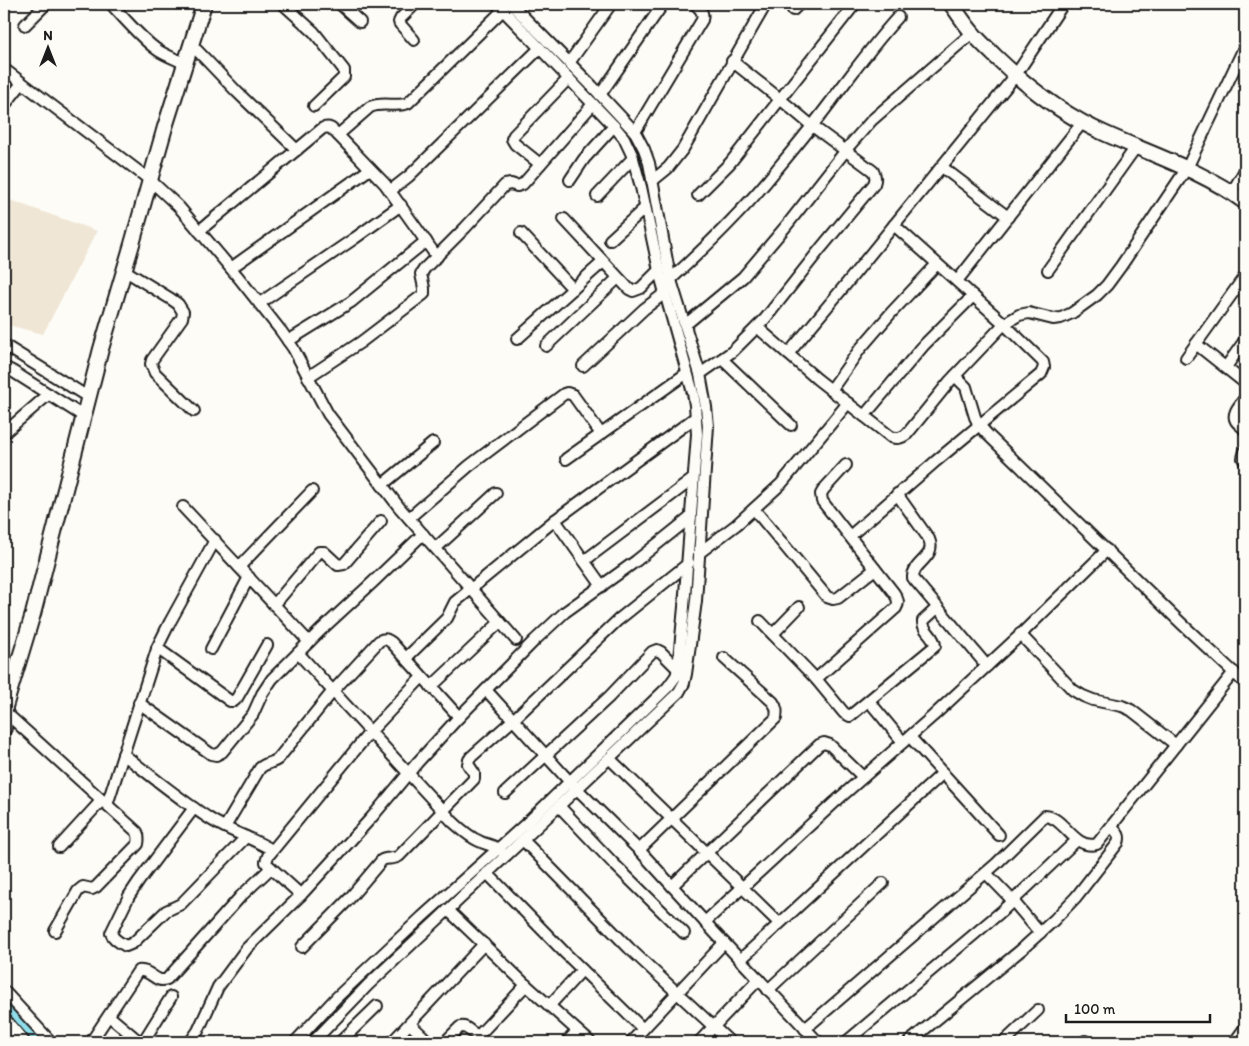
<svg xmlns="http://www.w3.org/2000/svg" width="1249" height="1046" viewBox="0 0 1249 1046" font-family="Itim,sans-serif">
	<rect width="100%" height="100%" fill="#fdfcf7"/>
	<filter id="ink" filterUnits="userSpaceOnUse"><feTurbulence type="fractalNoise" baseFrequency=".02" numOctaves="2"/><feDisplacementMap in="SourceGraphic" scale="10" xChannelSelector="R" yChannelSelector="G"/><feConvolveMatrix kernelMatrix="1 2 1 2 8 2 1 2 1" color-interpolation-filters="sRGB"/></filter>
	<g filter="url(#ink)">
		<!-- built -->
		<path fill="#f0e6d5" d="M4 198 97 231 43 334 4 324Z"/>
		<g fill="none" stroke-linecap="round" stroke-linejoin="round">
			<!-- stream -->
			<g stroke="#619098" stroke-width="3">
				<path d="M559 62 592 95 612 117"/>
				<path d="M627 135 635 145 639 154 644 180"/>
				<path d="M676 312 690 364"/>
				<path d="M699 401 702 423V432"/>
				<path d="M303 1042 337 1005 428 918"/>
			</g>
			<!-- canal -->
			<path stroke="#8fdeeb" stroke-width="10" d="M4 1003 38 1042"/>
			<defs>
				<g id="street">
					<path d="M111 4C124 18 143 41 159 51 167 56 176 59 184 63"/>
					<path d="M283 4 314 32 344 70V77L314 106"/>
					<path d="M340 4 360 22"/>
					<path d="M793 10 799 4"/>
					<path d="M25 25 46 4"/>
					<path d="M414 40 400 24 399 22 401 18 415 4"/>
					<path d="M191 44 237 92 297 150"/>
					<path d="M569 63 611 4"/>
					<path d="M4 69 150 180 179 207 239 278 281 331 293 348 328 414 399 507 516 640"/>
					<path d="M600 95 663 4"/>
					<path d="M4 106 22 83"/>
					<path d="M635 132 702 20C704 12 700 9 695 4"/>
					<path d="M338 135 370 107C383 101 396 108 408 103L503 10"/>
					<path d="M540 164 515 144 512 139 514 135 569 78"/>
					<path d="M942 167 1008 217"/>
					<path d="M570 180 584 159 614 126"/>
					<path d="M652 181 668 168 683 149 766 4"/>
					<path d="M390 191 409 176 540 48"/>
					<path d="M1232 192 1245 170"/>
					<path d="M698 195 730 163 855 4"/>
					<path d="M597 196 633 158"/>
					<path d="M564 219 629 289 633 291 641 288 659 270"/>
					<path d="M199 231 323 128C328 127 330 127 334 131L385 184 437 257"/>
					<path d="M521 233 573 289"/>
					<path d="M610 240 645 208"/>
					<path d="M231 268 370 169"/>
					<path d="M124 270 171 299 178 304 183 312 182 318 152 360 151 364 155 373 194 411"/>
					<path d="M1048 270 1136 147"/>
					<path d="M671 279C707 246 746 208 777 169 798 144 819 118 838 92 858 66 876 41 898 17"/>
					<path d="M957 281 1082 123"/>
					<path d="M260 303 355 238 401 205"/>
					<path d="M685 325 743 277 787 225 850 145 872 120 972 33"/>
					<path d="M757 327 817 379 891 437C898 439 901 438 907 434L950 381 1004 324 1019 315 1029 313 1053 319 1061 318 1072 313 1097 295 1107 285 1121 266 1187 168 1245 46"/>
					<path d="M517 339 603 262"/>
					<path d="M288 341 351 302 426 241"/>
					<path d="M1196 344 1245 383"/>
					<path d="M4 345 88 397"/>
					<path d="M546 346 618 278"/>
					<path d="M788 354 847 283 1015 76 1063 4"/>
					<path d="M1186 358 1245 276"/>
					<path d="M722 359 791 425"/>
					<path d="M583 366 644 309 665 293"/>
					<path d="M1226 367 1245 340"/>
					<path d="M4 369H8L12 371 83 416"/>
					<path d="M700 374 733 351 765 319 821 248 874 184C876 179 876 176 873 171L811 125 780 99 732 61"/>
					<path d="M955 376 966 387 975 417 979 425 987 434 1182 624 1245 683"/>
					<path d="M308 377 361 342 424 294V288L421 274 425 268 465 228 505 185 511 184 517 186 523 184 593 104"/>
					<path d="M831 390 860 349 891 313 937 264"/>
					<path d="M1245 398C1241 404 1231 413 1236 421 1238 424 1243 427 1245 430"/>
					<path d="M864 416 924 345 973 296"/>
					<path d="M4 433 49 394"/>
					<path d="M1245 451 1243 458 1245 462"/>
					<path d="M566 459 687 373"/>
					<path d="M382 485 433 443"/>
					<path d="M897 494 929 539C937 558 912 562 913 578L987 666"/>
					<path d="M183 507 309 642"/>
					<path d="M754 509 827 597 833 599 838 598 875 569"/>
					<path d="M409 518 469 466 564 394 567 393 573 395 601 434"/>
					<path d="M555 520 602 586"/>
					<path d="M850 536 936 461 1041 374 1044 367 1043 362 1000 320 894 225"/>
					<path d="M436 548 496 493"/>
					<path d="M699 553 736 525 781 484 848 403"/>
					<path d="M584 561 693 479"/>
					<path d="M239 567 312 491"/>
					<path d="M274 605 319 552H324L338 565 344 564 381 521"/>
					<path d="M760 621 816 679 844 713 850 716 935 646C935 635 922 631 923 621L937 608"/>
					<path d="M773 634 799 607"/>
					<path d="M1020 634 1073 690 1083 696 1093 700 1122 706 1131 710 1176 745"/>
					<path d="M157 648 230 701H234L237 698 267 645"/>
					<path d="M211 649 249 577"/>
					<path d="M298 653 453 822C461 829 469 837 479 841 486 845 495 845 501 851"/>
					<path d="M406 658 447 618 455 602 555 520 655 447 696 417"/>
					<path d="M816 679 896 608C900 602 897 598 894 593L822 501 821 494 824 489 846 465"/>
					<path d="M431 687 500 622"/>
					<path d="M486 690 570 782 641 852 715 933 818 1042"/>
					<path d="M869 701 903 742"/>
					<path d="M139 703 211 754 216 755 222 752 253 714 262 694 272 679 321 630 373 582 423 534"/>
					<path d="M5 712 137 832C139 836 139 839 138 844L96 887 92 889 83 887 78 891 55 931"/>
					<path d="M910 737 999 835"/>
					<path d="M123 754C150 775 178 798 207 817 227 831 251 837 272 850"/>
					<path d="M609 758 779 923"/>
					<path d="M505 793 609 697 652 652 657 650 661 652 678 669"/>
					<path d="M107 805 158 646 170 622 215 540"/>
					<path d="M559 806 613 863 684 933"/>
					<path d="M194 808 139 881 129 896 111 933C113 939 120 943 126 946L133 943 166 911 181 904 246 837"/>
					<path d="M225 827 260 768C266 762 272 764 278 759L333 691 379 641C385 638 387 639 392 643L459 717"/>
					<path d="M523 840 629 948 730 1042"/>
					<path d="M59 847 102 800"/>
					<path d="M639 850 776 718C777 711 777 708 773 702L724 658"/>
					<path d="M487 873 566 954 643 1029"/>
					<path d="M986 873 1013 901 1040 933"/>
					<path d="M672 886 819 745 824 743 830 745 863 777"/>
					<path d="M301 895 268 865 266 862 268 856 370 732 422 677"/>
					<path d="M448 910 525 984 590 1042"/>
					<path d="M705 922 835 802 933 716 1016 639 1107 550"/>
					<path d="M302 947 349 899 382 860C387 857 393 860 399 856L474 779V773L468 764 469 760 471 757 513 720 618 620 689 563"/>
					<path d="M740 960 943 773"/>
					<path d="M768 990 883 883"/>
					<path d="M4 991 51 1042"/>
					<path d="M549 1006 582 970"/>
					<path d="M109 1016 140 1042"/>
					<path d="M410 1024 429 1042"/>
					<path d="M805 1029 996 864 1045 816C1065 817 1073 850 1097 844L1234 672"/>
					<path d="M91 1042 138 971C151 969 155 984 167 979L241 896 271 868"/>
					<path d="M143 1042 171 997"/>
					<path d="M190 1042 198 1031 218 987 247 948 301 895 372 817 417 763 459 717 535 640 565 612 636 561 691 517"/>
					<path d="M295 1042 336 998 422 917 529 821 668 687 676 676 678 669 684 607 697 434 695 405 693 393 660 275 641 187 632 155 624 138 614 126 532 40 497 4"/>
					<path d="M313 1042 368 985 544 820 679 692 684 683 686 674 696 601 708 426 706 407 700 374 670 277 649 163 644 149 635 132 592 86 511 4"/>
					<path d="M340 1042 377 1006"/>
					<path d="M392 1042 484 944"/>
					<path d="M445 1042 460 1027C468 1025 471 1035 479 1035L526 985"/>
					<path d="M567 1042 577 1031"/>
					<path d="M631 1042 724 943"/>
					<path d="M699 1042 759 979"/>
					<path d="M846 1042 1002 911 1077 840"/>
					<path d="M909 1042 1021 950 1054 920 1076 897 1118 843C1121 835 1117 833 1112 827"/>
					<path d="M1004 1042 1038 1010"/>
					<path d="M1084 1042 1085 1041"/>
				</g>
				<g id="secondary">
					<path d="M951 4C958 13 964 23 971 31 978 40 987 48 995 56 1027 87 1064 116 1106 134 1153 155 1203 171 1245 202"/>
					<path d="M4 710 33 614 101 349 132 244 165 127 204 4"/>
					<path d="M4 728 5 707"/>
					<path d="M4 1021 22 1042"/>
					<path d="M1237 1042 1245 1031"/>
				</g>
			</defs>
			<!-- street casing -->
			<use href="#street" stroke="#1c1c1c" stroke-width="14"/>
			<!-- secondary casing -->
			<use href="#secondary" stroke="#1c1c1c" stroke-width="18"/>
			<!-- street -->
			<use href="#street" stroke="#fdfcf7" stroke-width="10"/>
			<!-- secondary -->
			<use href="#secondary" stroke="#fdfcf7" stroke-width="14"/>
		</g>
	</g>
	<!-- margin -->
	<rect width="1249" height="1046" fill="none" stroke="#fdfcf7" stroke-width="20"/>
	<rect x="10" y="10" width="1229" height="1026" fill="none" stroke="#1c1c1c" stroke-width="2" filter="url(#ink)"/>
	<!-- north arrow -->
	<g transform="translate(48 48)" stroke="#fdfcf7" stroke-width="4" paint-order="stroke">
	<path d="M0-4L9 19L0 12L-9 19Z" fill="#1c1c1c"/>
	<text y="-8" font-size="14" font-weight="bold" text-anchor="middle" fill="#1c1c1c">N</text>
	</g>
	<!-- scale -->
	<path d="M1066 1014v8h144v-8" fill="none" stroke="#1c1c1c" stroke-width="2.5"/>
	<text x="1074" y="1014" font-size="15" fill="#1c1c1c" stroke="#fdfcf7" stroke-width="4" paint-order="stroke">100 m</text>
</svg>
